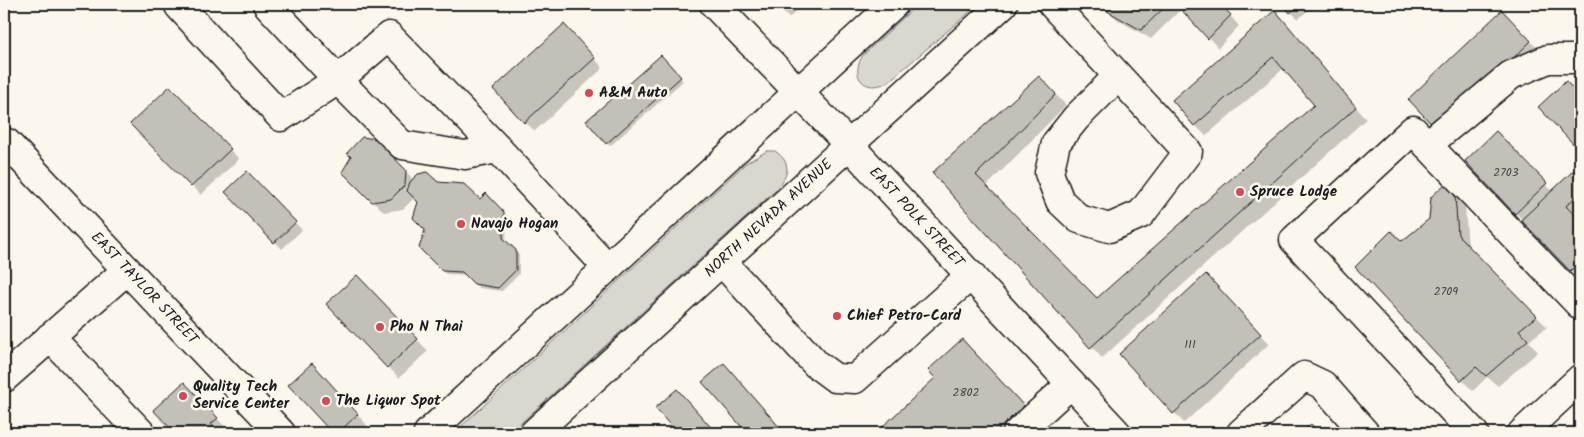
<svg xmlns="http://www.w3.org/2000/svg" width="1584" height="437" viewBox="0 0 1584 437" font-family="Kalam,sans-serif">
	<rect width="100%" height="100%" fill="#fbf7ec"/>
	<filter id="ink" filterUnits="userSpaceOnUse"><feTurbulence type="fractalNoise" baseFrequency=".02" numOctaves="2"/><feDisplacementMap in="SourceGraphic" scale="10" xChannelSelector="R" yChannelSelector="G"/><feConvolveMatrix kernelMatrix="1 2 1 2 8 2 1 2 1" color-interpolation-filters="sRGB"/></filter>
	<g filter="url(#ink)">
		<!-- green -->
		<g fill="#dad7ce" stroke="#7b7a75">
			<path d="M918 4H979L888 82C865 94 849 77 863 55Z"/>
			<path d="M767 151H775C792 163 789 174 777 189L510 433H454L746 163Z"/>
		</g>
		<!-- shadow -->
		<g fill="#0003">
			<path d="M775 4H804L789 18Z"/>
			<path d="M1116 4H1220L1239 26 1218 48 1182 8 1151 39 1118 20 1109 11Z"/>
			<path d="M1284 4H1316L1298 19Z"/>
			<path d="M1275 12 1286 23 1366 119 1102 358 933 173 1039 78 1066 105 986 187 1097 300 1316 105 1284 68 1206 136 1195 125Z"/>
			<path d="M1502 12 1540 51 1410 100Z"/>
			<path d="M573 35 603 68 535 131 525 122Z"/>
			<path d="M665 60 683 81 610 146 607 143Z"/>
			<path d="M1566 83 1580 98V150L1540 107Z"/>
			<path d="M170 87 239 159 201 195 132 124Z"/>
			<path d="M1496 133 1553 192 1574 172 1580 177V206L1572 214 1580 223V274L1578 277 1516 213Z"/>
			<path d="M376 141 414 180 437 183 480 201 486 195 507 216 506 242 519 255V274L502 291 479 288 466 275 446 274 421 248 427 230 419 202 415 197 403 209 384 212 344 172Z"/>
			<path d="M247 172 302 230 282 249 227 192Z"/>
			<path d="M1446 185 1465 207 1468 247 1547 327 1529 341 1538 352 1498 386 1487 377 1473 391 1462 380 1402 243 1430 220Z"/>
			<path d="M1215 285 1269 344 1184 423 1120 354Z"/>
			<path d="M368 287 428 351 399 378 328 304Z"/>
			<path d="M973 351 1034 417 1017 433H884L881 430Z"/>
			<path d="M731 372 784 433H748L704 382Z"/>
			<path d="M321 374 367 425 357 433H333L290 385Z"/>
			<path d="M195 394 228 430 224 433H176L155 410Z"/>
		</g>
		<!-- building -->
		<g fill="#c3c0b8" stroke="#1c1c1c">
			<path d="M1114 4H1168L1141 30 1107 11Z"/>
			<path d="M1176 4H1220L1231 15 1208 39Z"/>
			<path d="M1282 4H1301L1290 13Z"/>
			<path d="M1275 10 1356 107 1090 348 932 173 1039 76 1056 94 976 175 1097 298 1314 105 1273 57 1194 126 1172 100Z"/>
			<path d="M1502 10 1531 41 1438 131 1408 99Z"/>
			<path d="M564 24 595 58 524 123 493 89Z"/>
			<path d="M661 55 681 77 606 144 586 121Z"/>
			<path d="M1566 81 1580 96V151L1538 107Z"/>
			<path d="M170 86 231 149 191 187 130 124Z"/>
			<path d="M1496 131 1547 183 1515 214 1465 161Z"/>
			<path d="M362 137 376 139 406 170 405 185 391 199 372 202 342 172 351 157 347 153Z"/>
			<path d="M1574 170 1580 176V193L1566 206 1580 221V261L1570 271 1521 220Z"/>
			<path d="M247 171 296 222 274 243 225 192Z"/>
			<path d="M427 172 438 182 464 184 480 199 486 193 504 212 503 238 516 250V270L498 288 474 284 462 272 442 271 419 248 425 230 413 218 418 202 407 191 410 182 418 174Z"/>
			<path d="M1446 183 1455 195 1458 235 1537 316 1519 330 1528 340 1486 376 1476 367 1461 381 1355 267 1391 231 1402 241 1429 219 1431 197Z"/>
			<path d="M1206 274 1261 334 1173 414 1119 354Z"/>
			<path d="M357 275 418 339 387 368 326 304Z"/>
			<path d="M962 339 1024 406 994 433H882L879 430 935 378 928 370Z"/>
			<path d="M312 363 358 414 338 433H332L288 385Z"/>
			<path d="M724 363 781 429 776 433H747L702 382Z"/>
			<path d="M184 382 218 418 211 424 220 433H175L153 410Z"/>
			<path d="M677 389 716 433H677L655 408Z"/>
			<path d="M1311 424 1320 433H1301Z"/>
		</g>
		<g fill="none" stroke-linecap="round" stroke-linejoin="round">
			<defs>
				<g id="minor">
					<path d="M182 4 179 6 281 117 338 80 389 36 498 149 608 268"/>
					<path d="M267 4 338 80 402 145 465 155 498 149"/>
					<path id="s1" d="M714 4 849 145 1117 433"/>
					<path d="M1052 4 1188 152 1141 214 1109 228 1079 219 1060 201 1049 173 1056 143 1076 118 1118 76"/>
					<path id="s2" d="M7 143 281 433"/>
					<path d="M1427 145 1511 75 1548 59H1580"/>
					<path d="M721 261 816 364 835 378 855 379 971 275"/>
					<path d="M50 337 141 433"/>
					<path d="M4 378 127 270"/>
					<path d="M1017 433 1071 384"/>
					<path d="M1241 433 1304 376 1323 385 1365 433"/>
					<path d="M1474 433 1294 240 1413 130 1580 305"/>
					<path d="M1522 433 1580 379"/>
				</g>
				<g id="major">
					<path d="M428 433 894 4"/>
					<path id="s3" d="M534 433 1003 4"/>
				</g>
			</defs>
			<!-- minor casing -->
			<use href="#minor" stroke="#1c1c1c" stroke-width="31"/>
			<!-- major casing -->
			<use href="#major" stroke="#1c1c1c" stroke-width="31"/>
			<!-- minor -->
			<use href="#minor" stroke="#fbf7ec" stroke-width="28"/>
			<!-- major -->
			<use href="#major" stroke="#fbf7ec" stroke-width="28"/>
		</g>
	</g>
	<!-- markers -->
	<g fill="#d1495b" stroke="#fbf7ec" stroke-width="2">
		<circle cx="589" cy="93" r="5"/>
		<circle cx="1240" cy="192" r="5"/>
		<circle cx="461" cy="224" r="5"/>
		<circle cx="837" cy="316" r="5"/>
		<circle cx="380" cy="327" r="5"/>
		<circle cx="183" cy="396" r="5"/>
		<circle cx="326" cy="401" r="5"/>
	</g>
	<g text-anchor="middle" dominant-baseline="central" stroke-width="5" stroke-linejoin="round" paint-order="stroke">
		<!-- number labels -->
		<g font-size="12" fill="#464543">
			<text x="1506" y="172">2703</text>
			<text x="1446" y="291">2709</text>
			<text x="1190" y="344">111</text>
			<text x="966" y="392">2802</text>
		</g>
		<!-- poi labels -->
		<g font-size="15" font-weight="bold" fill="#1c1c1c" stroke="#fbf7ec" text-anchor="start">
			<text x="599" y="93">A&amp;M Auto</text>
			<text x="1250" y="192">Spruce Lodge</text>
			<text x="471" y="224">Navajo Hogan</text>
			<text x="847" y="316">Chief Petro-Card</text>
			<text x="390" y="327">Pho N Thai</text>
			<text x="193" y="387">Quality Tech<tspan x="193" dy="17">Service Center</tspan></text>
			<text x="336" y="401">The Liquor Spot</text>
		</g>
		<!-- street labels -->
		<g font-size="15" fill="#1c1c1c" stroke="#fbf7ec">
			<text stroke="none"><textPath href="#s1" startOffset="294">EAST POLK STREET</textPath></text>
			<text stroke="none"><textPath href="#s3" startOffset="318">NORTH NEVADA AVENUE</textPath></text>
			<text stroke="none"><textPath href="#s2" startOffset="200">EAST TAYLOR STREET</textPath></text>
		</g>
	</g>
	<!-- margin -->
	<rect width="1584" height="437" fill="none" stroke="#fbf7ec" stroke-width="20"/>
	<rect x="10" y="10" width="1564" height="417" fill="none" stroke="#1c1c1c" stroke-width="2" filter="url(#ink)"/>
</svg>
